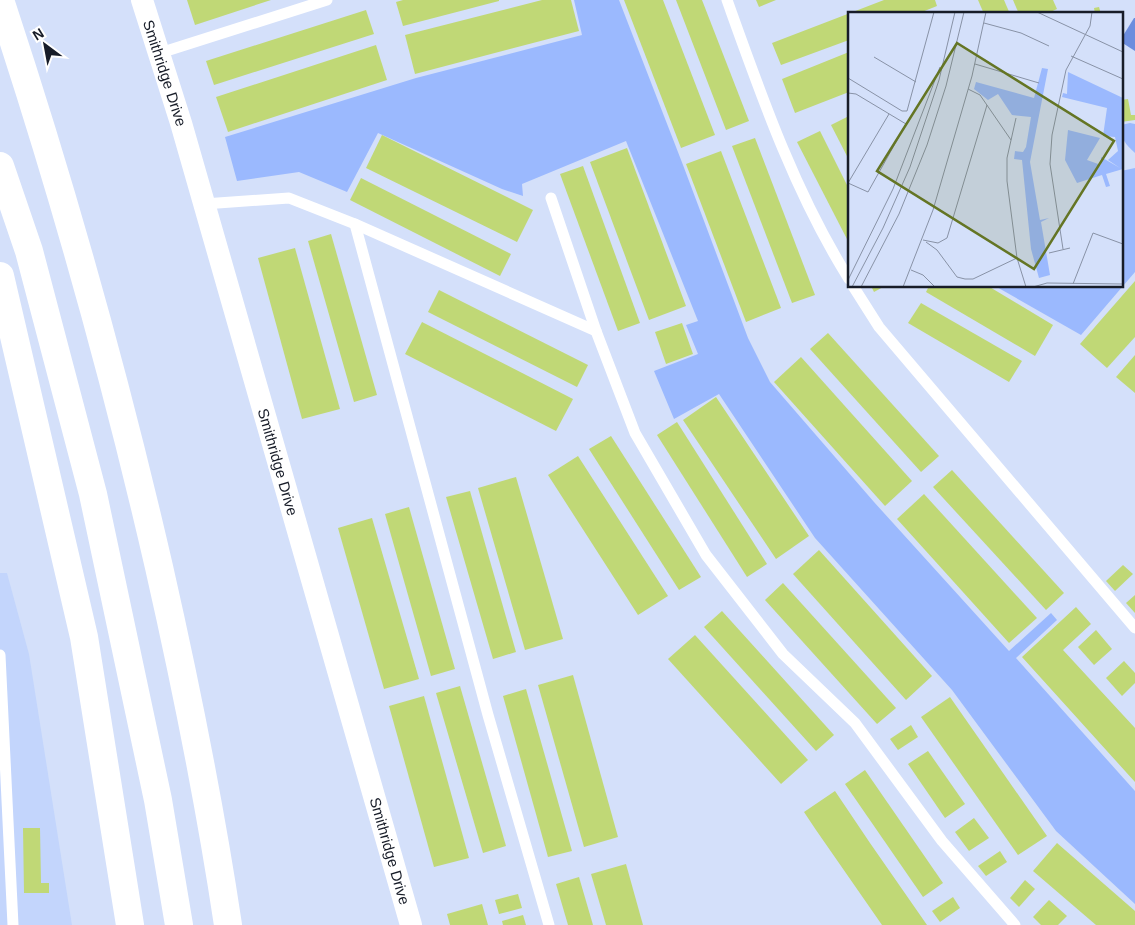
<svg xmlns="http://www.w3.org/2000/svg" width="1135" height="925" viewBox="0 0 1135 925" font-family="Helvetica,sans-serif">
	<rect width="100%" height="100%" fill="#d4e0fa"/>
	<!-- built -->
	<path fill="#c3d5fc" d="M0 573H7L29 654 72 925H0Z"/>
	<!-- green -->
	<g fill="#9bb9fe">
		<path d="M574 0H619L683 165 748 338 770 382 874 502 1009 651 1051 613 1057 620 1016 658 1135 791V904L1056 831 952 690 815 538 719 394 674 419 654 371 698 354 686 325 698 321 626 141 522 184 523 196 502 189 378 133 347 192 299 172 237 181 225 137 416 78 582 35Z"/>
		<path d="M1130 123 1135 124V153C1125 144 1121 139 1121 125Z"/>
		<path d="M1135 168V272L1081 335 995 286H1121V171Z"/>
	</g>
	<!-- water -->
	<path fill="#6c8dde" d="M1134 18H1135V51L1121 42V39Z"/>
	<!-- building -->
	<g fill="#c0d876">
		<path d="M187 0H271L195 25Z"/>
		<path d="M403 0H499V1L403 26 396 2Z"/>
		<path d="M542 0H571L579 31 415 74 405 35Z"/>
		<path d="M624 0H663L715 135 681 148Z"/>
		<path d="M676 0H702L749 121 726 130Z"/>
		<path d="M756 0H776L759 7Z"/>
		<path d="M884 0H935L937 6 917 14H849V40L781 65 772 43Z"/>
		<path d="M978 0H1004L1010 14H984Z"/>
		<path d="M1013 0H1053L1057 9 1046 14H1019Z"/>
		<path d="M1099 7 1101 14H1095L1094 8Z"/>
		<path d="M366 10 374 34 214 85 206 61Z"/>
		<path d="M376 45 387 80 228 132 216 97Z"/>
		<path d="M849 52V92L795 113 782 79Z"/>
		<path d="M1128 99 1131 115H1135V120L1121 122V100Z"/>
		<path d="M849 116V160L831 125Z"/>
		<path d="M820 131 849 189V243L797 142Z"/>
		<path d="M382 135 533 210 517 242 366 168Z"/>
		<path d="M755 138 815 295 792 303 732 146Z"/>
		<path d="M627 148 686 306 649 320 590 162Z"/>
		<path d="M721 151 781 308 746 322 686 164Z"/>
		<path d="M583 166 640 323 618 331 560 174Z"/>
		<path d="M361 178 511 254 500 276 350 200Z"/>
		<path d="M331 234 377 395 354 402 308 241Z"/>
		<path d="M295 248 340 409 302 419 258 258Z"/>
		<path d="M1135 281V337L1107 368 1080 344Z"/>
		<path d="M871 286H885L874 292Z"/>
		<path d="M929 286H988L1053 325 1035 356 926 292Z"/>
		<path d="M439 290 588 365 577 387 428 312Z"/>
		<path d="M921 303 1022 361 1009 382 908 323Z"/>
		<path d="M422 322 573 399 556 431 405 354Z"/>
		<path d="M682 323 693 354 666 364 655 332Z"/>
		<path d="M828 333 939 456 921 472 810 349Z"/>
		<path d="M1135 355V393L1116 377Z"/>
		<path d="M801 357 912 481 885 506 774 382Z"/>
		<path d="M716 397 809 536 776 559 683 420Z"/>
		<path d="M677 422 767 564 747 577 657 435Z"/>
		<path d="M611 436 701 577 679 590 589 449Z"/>
		<path d="M578 456 668 596 638 615 548 475Z"/>
		<path d="M952 470 1064 593 1046 610 933 487Z"/>
		<path d="M516 477 563 639 525 650 478 488Z"/>
		<path d="M470 491 516 652 493 659 446 497Z"/>
		<path d="M924 494 1037 618 1009 643 897 519Z"/>
		<path d="M409 507 455 669 431 676 385 514Z"/>
		<path d="M372 518 419 679 384 689 338 528Z"/>
		<path d="M819 550 932 676 906 700 793 574Z"/>
		<path d="M1123 565 1133 574 1115 591 1106 581Z"/>
		<path d="M783 583 896 708 877 724 765 600Z"/>
		<path d="M1135 595V613L1126 603Z"/>
		<path d="M1076 607 1091 624 1063 650 1135 728V782L1022 657Z"/>
		<path d="M722 611 834 735 816 751 704 627Z"/>
		<path d="M1096 630 1112 649 1094 665 1078 647Z"/>
		<path d="M695 635 808 760 781 784 668 659Z"/>
		<path d="M1124 661 1135 673V683L1122 696 1106 678Z"/>
		<path d="M573 675 618 837 584 847 538 685Z"/>
		<path d="M460 686 506 846 483 853 436 693Z"/>
		<path d="M526 689 572 851 548 857 503 696Z"/>
		<path d="M424 696 469 858 434 867 389 706Z"/>
		<path d="M950 697 1047 836 1018 855 921 717Z"/>
		<path d="M911 725 918 737 898 750 890 739Z"/>
		<path d="M928 751 965 804 945 818 908 764Z"/>
		<path d="M865 770 943 883 923 897 845 784Z"/>
		<path d="M835 791 870 843 927 925H882L816 830 804 812Z"/>
		<path d="M974 818 989 838 969 851 955 832Z"/>
		<path d="M23 828H40L41 883H49V893H24Z"/>
		<path d="M1057 843 1135 911V925H1096L1033 871Z"/>
		<path d="M1000 851 1007 862 986 876 978 866Z"/>
		<path d="M626 864 643 925H606L591 874Z"/>
		<path d="M579 877 593 925H568L556 884Z"/>
		<path d="M1025 880 1035 889 1019 907 1010 898Z"/>
		<path d="M518 894 522 908 499 914 495 900Z"/>
		<path d="M953 897 960 908 940 922 932 911Z"/>
		<path d="M1049 900 1067 916 1058 925H1041L1033 917Z"/>
		<path d="M482 904 488 925H450L447 914Z"/>
		<path d="M523 915 526 925H503L502 921Z"/>
	</g>
	<g fill="none" stroke-linecap="round" stroke-linejoin="round">
		<!-- service -->
		<g stroke="#fff" stroke-width="11">
			<path d="M727 0C761 95 795 193 849 279"/>
			<path d="M160 53 327 0"/>
			<path d="M551 198 596 331 635 433 706 555 783 654 855 723 942 841 1015 925"/>
			<path d="M204 204 289 198 355 224 596 331"/>
			<path d="M355 224 488 715 549 925"/>
			<path d="M853 286 879 327 1135 628"/>
			<path d="M0 655 13 925"/>
		</g>
		<!-- minor -->
		<path stroke="#fff" stroke-width="22" d="M142 0 181 123 411 925"/>
		<!-- motorway -->
		<g stroke="#fff" stroke-width="28">
			<path d="M0 0C62 187 115 376 159 567 186 686 210 805 228 925"/>
			<path d="M0 166 29 251 93 494 158 800 179 925"/>
			<path d="M0 276 84 637 130 925"/>
		</g>
	</g>
	<g text-anchor="middle" dominant-baseline="central" stroke-width="4" stroke-linejoin="round" paint-order="stroke">
		<!-- street labels -->
		<g font-size="15" fill="#171c28" stroke="#fff">
			<text transform="translate(165 73) rotate(72)">Smithridge Drive</text>
			<text transform="translate(278 462) rotate(74)">Smithridge Drive</text>
			<text transform="translate(390 851) rotate(74)">Smithridge Drive</text>
		</g>
	</g>
	<!-- overview -->
	<g transform="translate(848 12)">
		<rect width="275" height="275" fill="#d4e0fa"/>
		<path d="M194 56 200 57 182 150 192 208 201 206 193 210 202 263 191 266 183 237 174 148 166 147 167 139 175 140 178 135 183 105 164 103 150 82 140 88 126 77 128 70 186 86ZM220 60 275 86V157L258 162 262 174 258 175 254 163 229 171 217 148 220 118 252 126 239 148 253 153V145L272 156 260 148 270 139 267 125 255 124 259 96 214 85 215 81 219 82Z" fill="#9bb9fe"/>
		<path fill="none" stroke="#8892a6" stroke-width="1" d="M189 0 275 40M136 11 173 21 201 34M223 44 275 67M26 45 68 70M127 52 191 71M0 66 54 99H59L86 0M120 77 132 83 163 128M0 81 8 82 58 112 20 180 0 171M168 106 159 146V169L169 246 178 275M0 171 41 102M75 228 90 231 99 226 139 93M78 230 89 238 109 265 117 267H125L169 246M215 237 202 152 204 123 218 58 242 14 244 0M201 241 222 236M63 258 75 263 87 275M0 268 45 177 92 55M225 272 245 221 275 232M4 275 35 216 62 155 91 68 107 0M13 275 51 202 79 133 98 74 116 0M55 275 85 198 124 64 138 0M185 275 199 271 275 272"/>
		<path fill="#647524" fill-opacity="0.15" stroke="#647524" stroke-width="2.5" d="M109 31 266 129 186 257 29 159Z"/>
		<rect width="275" height="275" fill="none" stroke="#171c28" stroke-width="2.5"/>
	</g>
	<!-- north arrow -->
	<g transform="translate(45 45) rotate(328)" stroke="#ffffff" stroke-width="4" paint-order="stroke">
	<path d="M0-4L9 19L0 12L-9 19Z" fill="#171c28"/>
	<text y="-8" font-size="14" font-weight="bold" text-anchor="middle" fill="#171c28">N</text>
	</g>
</svg>
